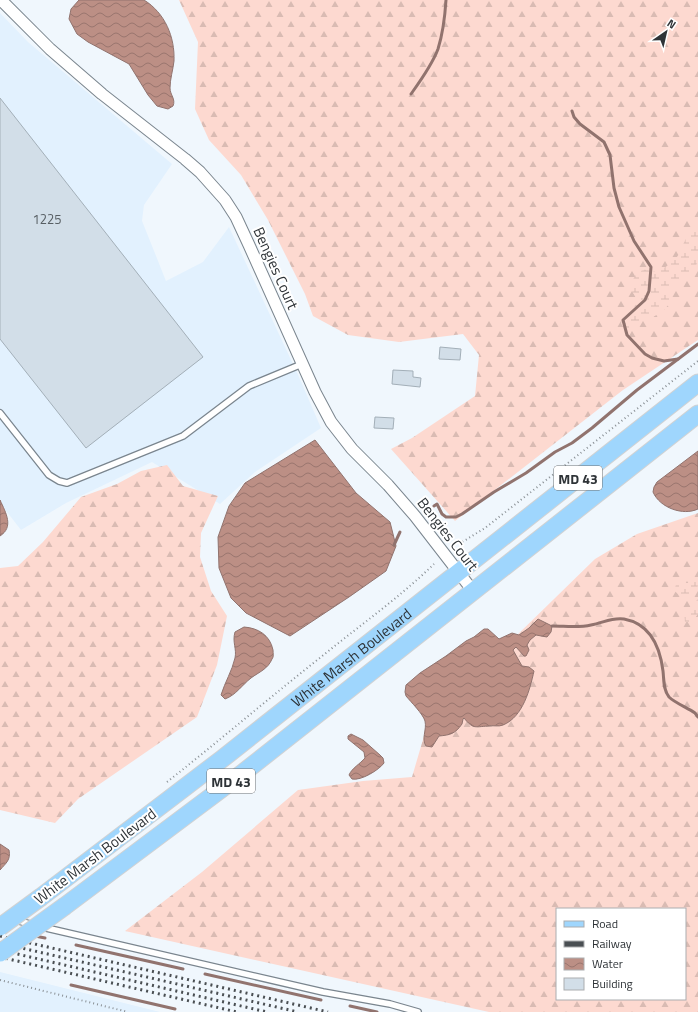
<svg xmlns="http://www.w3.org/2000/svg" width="698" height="1012" viewBox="0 0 698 1012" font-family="'Titillium Web',sans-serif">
	<defs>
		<pattern id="forest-firs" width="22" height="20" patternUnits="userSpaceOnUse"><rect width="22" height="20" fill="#fdd9d0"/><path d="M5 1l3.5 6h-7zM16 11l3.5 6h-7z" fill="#d9bbb3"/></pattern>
		<pattern id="wetland-marsh" width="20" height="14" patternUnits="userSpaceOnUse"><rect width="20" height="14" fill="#fdd9d0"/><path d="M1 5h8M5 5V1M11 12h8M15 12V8" fill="none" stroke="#d9bbb3"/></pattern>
		<pattern id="water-waves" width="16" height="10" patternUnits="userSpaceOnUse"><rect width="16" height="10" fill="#bc8f85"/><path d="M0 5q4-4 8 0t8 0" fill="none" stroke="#99756e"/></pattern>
	</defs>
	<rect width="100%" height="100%" fill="#f0f7fd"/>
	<!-- built -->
	<g fill="#e2f1fe">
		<path d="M0 13 28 42 172 164 144 205 142 221 166 281 203 262 229 227 299 377 321 428 255 472 220 504 152 462 66 503 21 530 0 503Z"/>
		<path d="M0 972 160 1012H0Z"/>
	</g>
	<!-- forest -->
	<g fill="url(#forest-firs)" fill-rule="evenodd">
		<path d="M179 0H698V340L623 390 455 521 391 449 412 438 475 396 479 355 463 334 399 342 348 335 313 316 305 294 268 220 241 175 209 140 195 109 198 42Z"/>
		<path d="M167 465 183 486 218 496 201 533 200 557 211 591 227 616 217 665 197 717 78 799 55 823 0 810V568L18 566 43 542 81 497 117 484 141 471Z"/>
		<path d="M698 513V1012H489L125 931 202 872 298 790 363 781 412 777 434 702 512 640 595 559 637 534ZM557 909H685V999H557Z"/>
	</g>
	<!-- wetland -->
	<g fill="url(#wetland-marsh)">
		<path d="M698 229V262L691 273 676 281 671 288 669 304 665 309 652 318 639 322 629 328 623 327 621 323 638 302C637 298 634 295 632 291 629 283 636 272 643 270 647 269 652 272 656 272 665 268 674 262 679 254 685 243 684 235 698 229Z"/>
		<path d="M698 577C698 581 698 588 697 591 691 599 680 598 674 590L676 585 684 583H690Z"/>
		<path d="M698 599V614L692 622H685L684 613Z"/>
	</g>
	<!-- water -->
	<g fill="url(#water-waves)" stroke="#91736e">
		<path d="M79 0H144C165 13 175 37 174 61 173 70 170 79 170 88 170 95 176 99 173 106L168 109 157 106 148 95 129 64 88 42 77 34 69 19 71 9Z"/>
		<path d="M315 440 356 493 390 522 396 546 386 571 349 597 290 636 246 613 231 598 219 568 218 537 229 506 245 483Z"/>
		<path d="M698 451V509C683 516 660 508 653 492L654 487 657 482Z"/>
		<path d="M0 500C6 513 14 527 0 536Z"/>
		<path d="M538 619 552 626 551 632 547 637 536 635 530 640 527 645 529 650 526 656H524L516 647 513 650 522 666 529 667 534 671C530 689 523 717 503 725 499 727 492 725 488 726 474 727 473 729 464 718L463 719 462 724C455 734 450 735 439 736L432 747 426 746C421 739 427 730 425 721 423 714 411 702 406 696L405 692 406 685 420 673 446 656 466 641 474 637 484 629H488L499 639 512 633 519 635 529 628Z"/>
		<path d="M244 627C258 628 270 635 273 650 273 653 274 657 272 659 268 669 259 672 251 678 242 685 236 695 225 699L221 695C225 682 232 671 235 658 237 649 232 642 235 632Z"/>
		<path d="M351 734 363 740 380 755 383 758 384 763C379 770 361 781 352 779L349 775C352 768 360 764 365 758L364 752 348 739V736Z"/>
		<path d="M0 844 9 850C11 860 6 863 0 870Z"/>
	</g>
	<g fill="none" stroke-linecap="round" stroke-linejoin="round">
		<!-- stream -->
		<g stroke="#91736e" stroke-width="3">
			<path d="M411 94C421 80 432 65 438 49 443 33 445 16 446 0"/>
			<path d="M572 111 574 117 580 124 604 142 610 155 614 188 619 207 634 241 651 267 649 291 645 300 623 320 627 335 645 354 652 358 664 361 678 359"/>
			<path d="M434 506 437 504 442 514 446 517H456L462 514 494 492 526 473 555 452 572 443 592 428 637 390 698 344"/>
			<path d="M394 545 400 532"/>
			<path d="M552 626C565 626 579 628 591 625 603 623 612 617 624 619 651 624 660 647 663 671 664 679 663 690 669 697 675 703 688 708 695 713L698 717"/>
			<path d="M35 936 45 938"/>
			<path d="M76 945 183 969"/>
			<path d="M205 974 321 1000"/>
			<path d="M71 985 175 1009"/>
			<path d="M350 1006 377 1012"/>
		</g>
	</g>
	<!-- building -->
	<g fill="#d2dee8" stroke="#a3afb8">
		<path d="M0 98 203 357 86 448 0 339Z"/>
		<path d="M440 347 461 349 460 360 439 359Z"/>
		<path d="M393 370 413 371V377L421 378 420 387 392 384Z"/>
		<path d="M375 417 394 418 393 429 374 428Z"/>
	</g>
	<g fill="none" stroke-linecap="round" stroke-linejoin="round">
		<defs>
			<g id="lane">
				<path d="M0 413 49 475 59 481 67 483 183 436 249 386 302 364"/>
				<path d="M15 920 34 925"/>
				<path d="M42 927 323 992 390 1004 418 1012"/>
			</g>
			<path id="street" d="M1 0 50 49 102 94 185 159 200 172 225 200 236 217 249 245 315 392 331 422 352 449 388 485 415 516 473 591"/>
			<g id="primary">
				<path id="s1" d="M41 897 222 759 698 383"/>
				<path d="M65 906 244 772 698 414"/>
			</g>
		</defs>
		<!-- lane casing -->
		<use href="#lane" stroke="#7a858e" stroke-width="8"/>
		<!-- street casing -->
		<use href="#street" stroke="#7a858e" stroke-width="13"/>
		<!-- primary casing -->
		<use href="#primary" stroke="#d1d2d3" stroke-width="19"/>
		<!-- path -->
		<g stroke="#8a9095" stroke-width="2" stroke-dasharray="1 3" stroke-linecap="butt">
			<path d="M459 544 485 528 698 361"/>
			<path d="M167 782C219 741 269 698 321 657 359 626 399 598 434 564"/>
			<path d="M0 980 128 1012"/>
		</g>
		<!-- lane -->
		<use href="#lane" stroke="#fff" stroke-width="5.5"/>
		<!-- street -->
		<use href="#street" stroke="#fff" stroke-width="11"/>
		<!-- primary -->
		<use href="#primary" stroke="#9fd6fd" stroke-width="17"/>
		<!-- rail -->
		<g stroke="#4a4f53" stroke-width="3" stroke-dasharray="2 4" stroke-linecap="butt">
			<path d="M0 936 328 1012"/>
			<path d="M0 943 298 1012"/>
			<path d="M0 950 267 1012"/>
			<path d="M0 957 237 1012"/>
		</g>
		<defs>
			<g id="primary-bridge">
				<path d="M0 927 41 897"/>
				<path d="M0 953 65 906"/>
			</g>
		</defs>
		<!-- primary-bridge casing -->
		<use href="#primary-bridge" stroke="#d1d2d3" stroke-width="19" stroke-linecap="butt"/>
		<!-- primary-bridge -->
		<use href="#primary-bridge" stroke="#9fd6fd" stroke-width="17"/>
	</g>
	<g text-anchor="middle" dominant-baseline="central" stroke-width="4" stroke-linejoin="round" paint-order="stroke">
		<!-- number labels -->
		<g font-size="13" fill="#575e63">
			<text x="47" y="219">1225</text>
		</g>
		<!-- shield labels -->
		<g fill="#fff" stroke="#6d7073" stroke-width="1">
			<rect x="554" y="466" width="48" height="24" rx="3"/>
			<rect x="207" y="769" width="48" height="24" rx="3"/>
		</g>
		<g font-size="14" font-weight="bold" fill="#2e3337">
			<text x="578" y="478">MD 43</text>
			<text x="231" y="781">MD 43</text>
		</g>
		<!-- street labels -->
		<g font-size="15" fill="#2e3337" stroke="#fff">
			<text transform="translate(276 268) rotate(66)">Bengies Court</text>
			<text transform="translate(448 534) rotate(52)">Bengies Court</text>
			<text stroke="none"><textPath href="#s1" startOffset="392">White Marsh Boulevard</textPath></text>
			<text transform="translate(95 856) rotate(-37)">White Marsh Boulevard</text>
		</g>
	</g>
	<!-- legend -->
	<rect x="556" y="908" width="130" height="92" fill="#ffffff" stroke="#abadaf"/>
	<rect x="564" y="921" width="20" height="6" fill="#9fd6fd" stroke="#abadaf"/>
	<text x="592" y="928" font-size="12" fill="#2e3337">Road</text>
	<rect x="564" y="941" width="20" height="6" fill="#4a4f53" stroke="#abadaf"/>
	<text x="592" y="948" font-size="12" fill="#2e3337">Railway</text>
	<rect x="564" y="958" width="20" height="12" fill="url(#water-waves)" stroke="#abadaf"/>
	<text x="592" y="968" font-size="12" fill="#2e3337">Water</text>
	<rect x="564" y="978" width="20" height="12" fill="#d2dee8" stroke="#abadaf"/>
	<text x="592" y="988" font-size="12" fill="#2e3337">Building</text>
	<!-- north arrow -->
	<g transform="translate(666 32) rotate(34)" stroke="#ffffff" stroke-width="3" paint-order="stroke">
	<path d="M0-3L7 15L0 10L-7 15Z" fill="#2e3337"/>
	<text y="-6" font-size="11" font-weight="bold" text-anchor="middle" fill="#2e3337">N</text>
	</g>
</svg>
